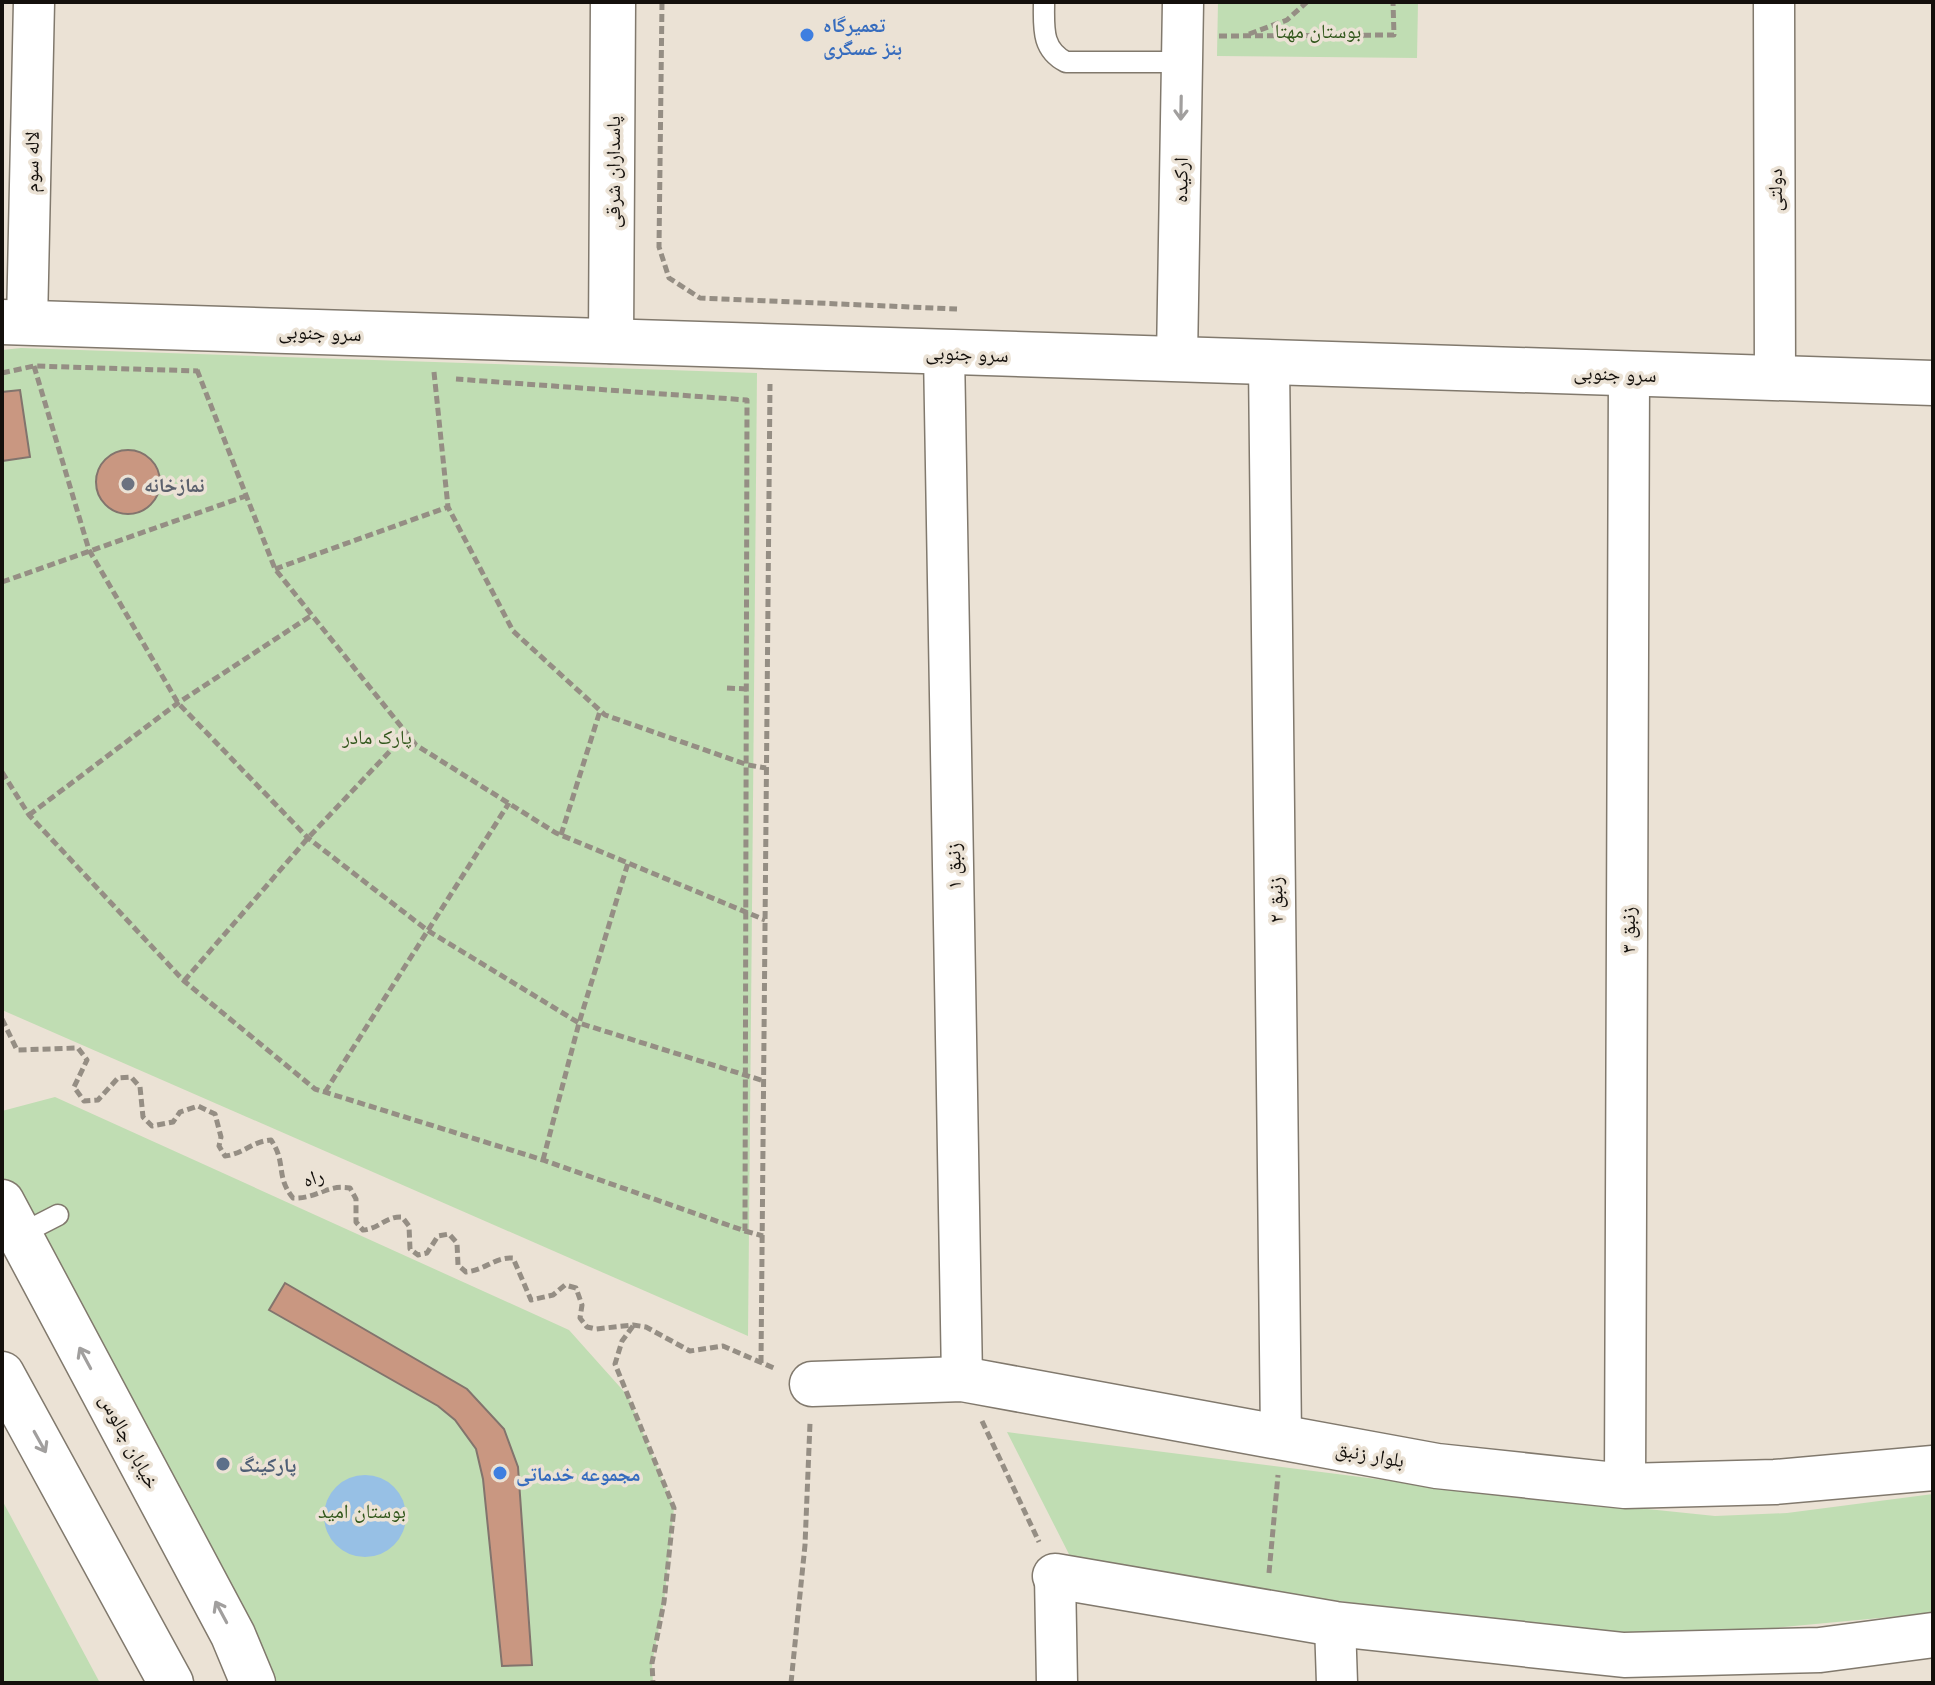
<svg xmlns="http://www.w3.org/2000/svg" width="1935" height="1685" viewBox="0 0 1935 1685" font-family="Quicksand,'Noto Naskh Arabic',sans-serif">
	<rect width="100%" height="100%" fill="#ebe2d5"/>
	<!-- green -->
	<g fill="#c0ddb3">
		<path d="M1218 2H1418L1417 58 1217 56Z"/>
		<path d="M21 348 757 373 748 1336 2 1010V350Z"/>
		<path d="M55 1097 569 1330 628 1396 674 1508 664 1602 652 1663 653 1683H253L2 1202V1111Z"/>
		<path d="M1007 1432 1455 1489 1715 1516 1787 1513 1933 1494V1613L1774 1628 1618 1638 1075 1566Z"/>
		<path d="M2 1500 100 1683H2Z"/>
	</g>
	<!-- water -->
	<circle fill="#97c0e5" cx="365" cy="1516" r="41"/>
	<!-- building -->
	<g fill="#c99781" stroke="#82746d" stroke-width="2">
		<path d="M20 390 30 457 2 461V392Z"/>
		<circle cx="128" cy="482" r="32"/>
		<path d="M285 1283 467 1389 504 1429 518 1467 532 1665 502 1666 483 1479 476 1449 455 1420 438 1406 269 1310Z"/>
	</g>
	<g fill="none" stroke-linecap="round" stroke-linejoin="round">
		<defs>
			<g id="lane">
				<path d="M1044 2C1044 27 1041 49 1066 62H1181"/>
				<path d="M19 1235 58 1215"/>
			</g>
			<g id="street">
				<path d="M1774 2 1775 378"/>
				<path d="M27 323 34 2"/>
				<path d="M944 352 962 1379"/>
				<path d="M1177 359 1183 2"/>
				<path d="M1269 362 1281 1438"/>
				<path d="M1625 1486 1629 374"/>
				<path d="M1055 1576 1057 1683"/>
				<path d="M1335 1624 1337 1683"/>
			</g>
			<g id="secondary">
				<path d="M2 322 1933 383"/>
				<path d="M611 341 613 2"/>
				<path d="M812 1384 962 1379 1437 1466 1625 1486 1775 1482 1933 1468"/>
				<path d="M1055 1576 1335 1624 1624 1655 1820 1650 1933 1635"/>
			</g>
			<g id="highway">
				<path d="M2 1202 233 1635 253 1683"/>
				<path d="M2 1374 171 1683"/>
			</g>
		</defs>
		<!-- lane casing -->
		<use href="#lane" stroke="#81796d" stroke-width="23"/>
		<!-- street casing -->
		<use href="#street" stroke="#81796d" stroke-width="43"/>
		<!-- secondary casing -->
		<use href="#secondary" stroke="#81796d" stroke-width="47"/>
		<!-- highway casing -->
		<use href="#highway" stroke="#81796d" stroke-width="47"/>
		<!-- path -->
		<g stroke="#958e84" stroke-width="5" stroke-dasharray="8 4" stroke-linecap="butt">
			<path d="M662 2 659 247 669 278 700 298 957 309"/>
			<path d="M1249 34 1287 20 1307 2"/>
			<path d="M1219 36 1394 35 1393 2"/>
			<path d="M34 366 89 550 178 703 308 838 427 930 579 1023 764 1081"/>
			<path d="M197 370 275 569 416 745 556 833 765 920"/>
			<path d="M434 372 448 507 513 631 605 715 748 765 766 768"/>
			<path d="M2 373 34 366 198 371"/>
			<path d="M275 569 448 507"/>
			<path d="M2 582 246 496"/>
			<path d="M727 688 748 689"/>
			<path d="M2 772 29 815 184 981 315 1089 543 1160 745 1231 747 400 456 379"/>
			<path d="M29 815 178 703 312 615"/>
			<path d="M561 835 600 711"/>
			<path d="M184 981 308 838 407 733"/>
			<path d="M2 1019 17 1050 78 1048 87 1060 74 1087 84 1101 98 1100 118 1078 131 1077 140 1087 143 1117 152 1126 173 1122 180 1112 198 1106 215 1114 221 1137 219 1146 225 1156C243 1154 253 1141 271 1140 287 1163 275 1176 293 1198 317 1199 327 1184 350 1188L356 1199V1222L363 1230C379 1229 386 1216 402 1217L409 1226 410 1249 418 1255 427 1253 438 1236 449 1234 457 1243 458 1265 466 1272C486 1270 494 1257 513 1258L531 1300 553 1295 565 1285 576 1288 582 1305 580 1318 587 1327 596 1329 633 1325 646 1327 690 1351 723 1346 776 1369"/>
			<path d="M325 1092 509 803"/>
			<path d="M543 1160 579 1023 628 863"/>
			<path d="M745 1231 763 1236"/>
			<path d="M633 1326 622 1341 615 1364 674 1508 664 1602 652 1663 653 1683"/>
			<path d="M761 1363 770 384"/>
			<path d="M982 1421 1039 1542"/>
			<path d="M1269 1573 1278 1475"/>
			<path d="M791 1683 805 1545 810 1423"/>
		</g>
		<!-- lane -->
		<use href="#lane" stroke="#fff" stroke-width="20"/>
		<!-- street -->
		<use href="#street" stroke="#fff" stroke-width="40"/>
		<!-- secondary -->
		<use href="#secondary" stroke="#fff" stroke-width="44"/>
		<!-- highway -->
		<use href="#highway" stroke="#fff" stroke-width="44"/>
	</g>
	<!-- one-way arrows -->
	<defs><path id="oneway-shaft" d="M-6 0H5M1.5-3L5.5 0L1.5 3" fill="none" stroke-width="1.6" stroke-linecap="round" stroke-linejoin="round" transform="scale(2)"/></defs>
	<g stroke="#a19f9e">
		<use href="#oneway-shaft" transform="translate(1181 108) rotate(91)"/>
		<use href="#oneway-shaft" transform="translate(85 1358) rotate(-118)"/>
		<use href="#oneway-shaft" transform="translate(40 1442) rotate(61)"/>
		<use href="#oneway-shaft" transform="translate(221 1612) rotate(-118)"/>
	</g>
	<!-- markers -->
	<g fill="#3f7fe0" stroke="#ebe2d5" stroke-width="3">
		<circle cx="807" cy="35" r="8"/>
		<circle cx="500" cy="1473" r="8"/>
	</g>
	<circle fill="#6b7280" stroke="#ebe2d5" stroke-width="3" cx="128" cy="484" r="8"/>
	<circle fill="#5c6f8a" stroke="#ebe2d5" stroke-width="3" cx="223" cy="1464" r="8"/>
	<g text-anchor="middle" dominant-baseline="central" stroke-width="7" stroke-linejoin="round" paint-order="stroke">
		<!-- shop labels -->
		<g font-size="20" font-weight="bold" fill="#366cbe" stroke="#ebe2d5" text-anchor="start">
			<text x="823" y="24">تعمیرگاه<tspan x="823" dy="23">بنز عسگری</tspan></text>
			<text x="516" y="1473">مجموعه خدماتی</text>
		</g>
		<!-- park labels -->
		<g font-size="20" fill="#31571b" stroke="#ebe2d5">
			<text x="1318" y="30">بوستان مهتا</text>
			<text x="377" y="736">پارک مادر</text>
			<text x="362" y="1510">بوستان امید</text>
		</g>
		<!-- street labels -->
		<g font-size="20" fill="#14100c" stroke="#ebe2d5">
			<text transform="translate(31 162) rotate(-89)">لاله سوم</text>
			<text transform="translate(612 172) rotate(-90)">پاسداران شرقی</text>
			<text transform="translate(1180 180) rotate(-89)">ارکیده</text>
			<text transform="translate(1774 190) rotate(-90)">دولتی</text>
			<text transform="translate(320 332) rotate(2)">سرو جنوبی</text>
			<text transform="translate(967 353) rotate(2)">سرو جنوبی</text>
			<text transform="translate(1615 373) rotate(2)">سرو جنوبی</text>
			<text transform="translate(953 866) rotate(-91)">زنبق ۱</text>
			<text transform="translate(1275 900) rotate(-91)">زنبق ۲</text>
			<text transform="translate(1627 930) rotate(-90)">زنبق ۳</text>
			<text transform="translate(313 1177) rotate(-18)">راه</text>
			<text transform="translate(130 1441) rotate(62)">خیابان چالوس</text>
			<text transform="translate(1370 1454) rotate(10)">بلوار زنبق</text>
		</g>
		<!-- worship labels -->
		<g font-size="20" font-weight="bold" fill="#5b616d" stroke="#ebe2d5" text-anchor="start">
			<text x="144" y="484">نمازخانه</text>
		</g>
		<!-- service labels -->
		<g font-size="20" font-weight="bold" fill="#4e5e75" stroke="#ebe2d5" text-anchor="start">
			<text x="239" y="1464">پارکینگ</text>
		</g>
	</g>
	<!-- border -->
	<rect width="1935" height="1685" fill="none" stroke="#14100c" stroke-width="8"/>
</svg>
